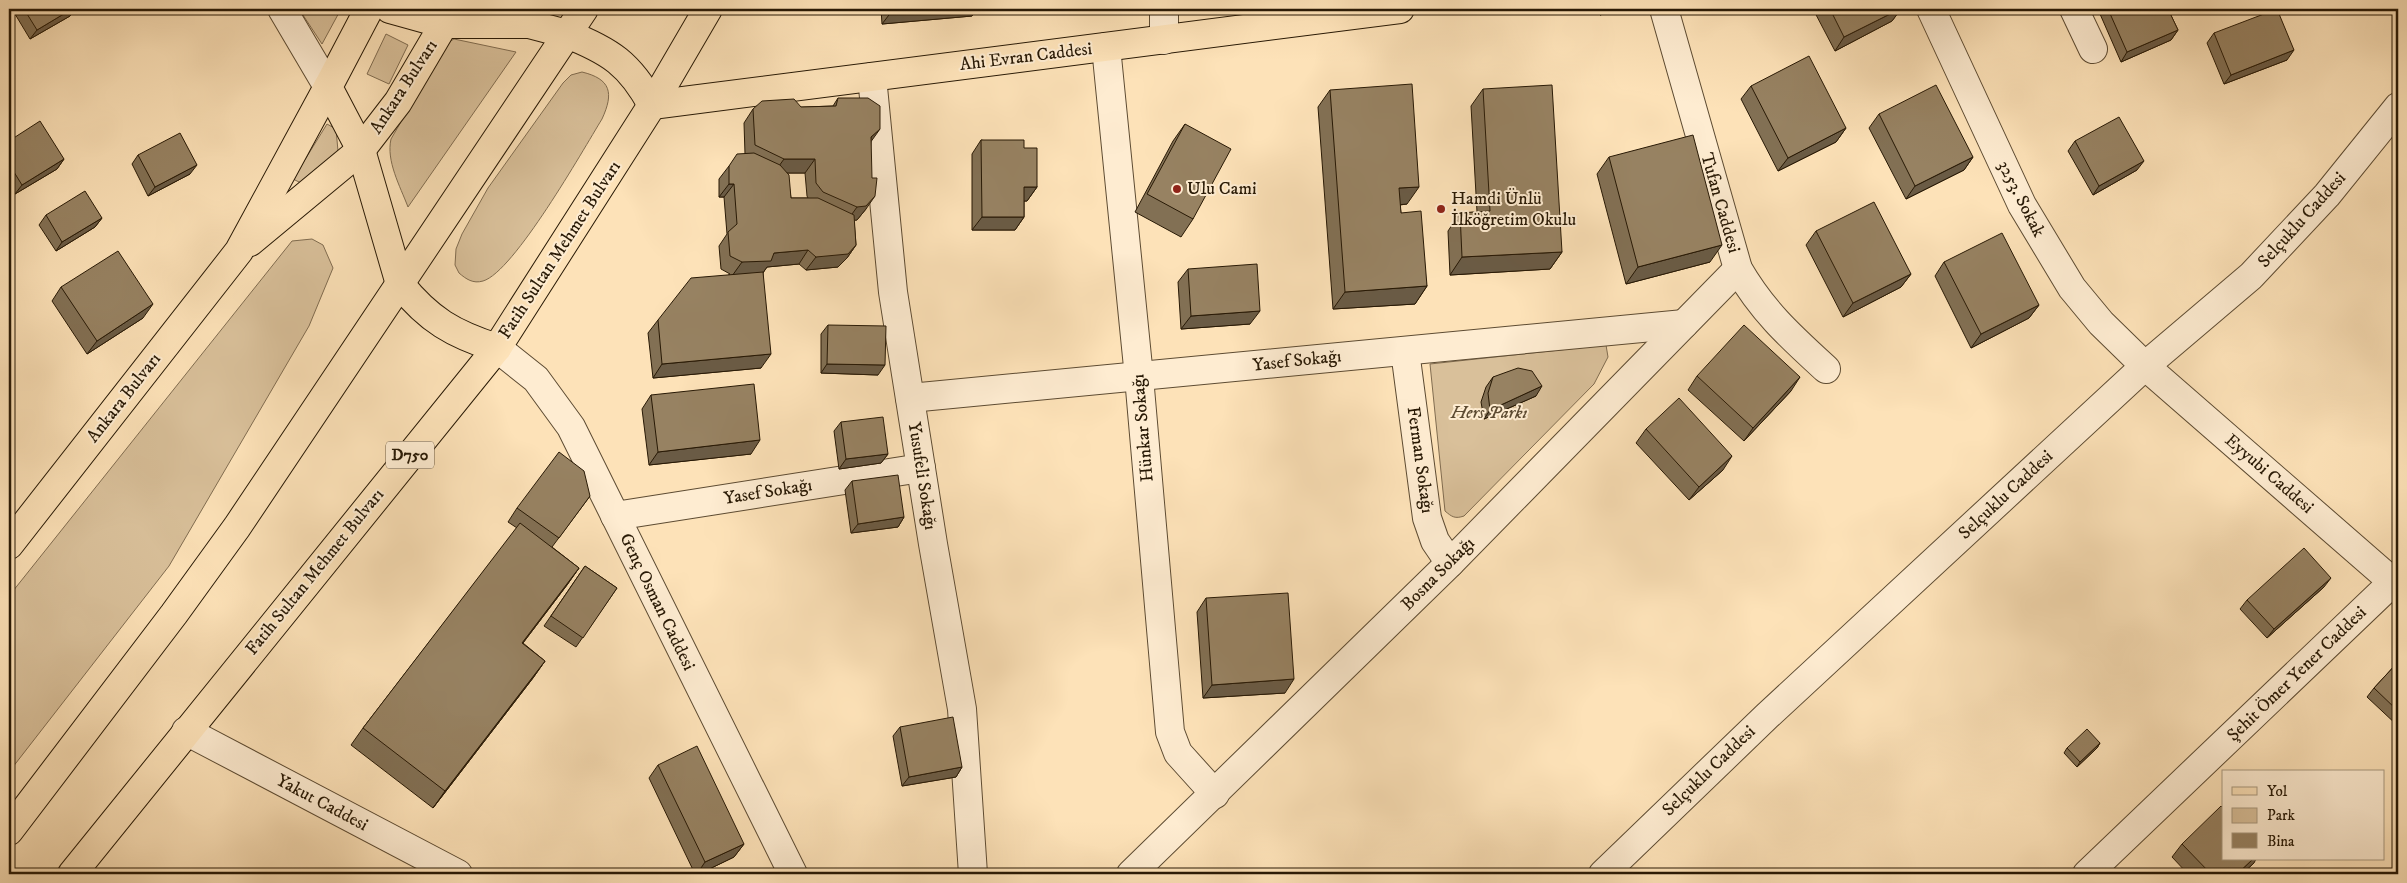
<svg xmlns="http://www.w3.org/2000/svg" width="2407" height="883" viewBox="0 0 2407 883" font-family="'IM FELL DW Pica',serif">
	<rect width="100%" height="100%" fill="#fde2b8"/>
	<filter id="stains"><feTurbulence type="fractalNoise" baseFrequency=".004" numOctaves="4"/><feColorMatrix values="0 0 0 0 .2 0 0 0 0 .09 0 0 0 0 .02 0 0 0 .5 -.17"/></filter>
	<radialGradient id="worn" r=".72"><stop offset=".6" stop-color="#630" stop-opacity="0"/><stop offset="1" stop-color="#630" stop-opacity=".3"/></radialGradient>
	<!-- green -->
	<g fill="#d9c09a" stroke="#806c50">
		<path d="M299 9H341L322 44Z"/>
		<path d="M386 34 408 45 389 84 367 74Z"/>
		<path d="M454 39 516 52 408 207C400 186 386 161 391 139L447 43Z"/>
		<path d="M582 72C611 79 614 93 602 119 583 150 514 272 483 281 473 284 466 279 459 273L455 265 456 249 462 234 488 188 563 83 571 75Z"/>
		<path d="M327 124 336 129 338 151 303 184 293 179Z"/>
		<path d="M312 239 323 245 333 268 309 326 169 566 9 772V596L292 241Z"/>
		<path d="M1606 345 1608 357 1594 384 1464 516C1455 519 1452 517 1445 511L1430 364Z"/>
	</g>
	<g fill="none" stroke-linecap="round" stroke-linejoin="round">
		<defs>
			<g id="minor">
				<path d="M282 9 328 87"/>
				<path d="M1664 9 1738 269C1763 312 1790 336 1826 369"/>
				<path d="M1931 9 2022 205 2072 288 2101 323 2145 366 2393 582"/>
				<path d="M2074 9 2093 49"/>
				<path d="M1164 40V9"/>
				<path d="M1106 47 1139 377 1170 732 1178 753 1215 794"/>
				<path d="M872 77 893 292 933 544 962 709 973 874"/>
				<path d="M497 348 536 379 571 427 793 874"/>
				<path d="M1405 351 1427 518 1435 541 1450 563"/>
				<path d="M910 398 1684 324"/>
				<path d="M615 516 921 468"/>
				<path d="M186 731 458 874"/>
				<path d="M1131 874 1450 563 1738 269"/>
				<path d="M1603 874 1767 716 2145 366 2251 276 2327 195 2398 107"/>
				<path d="M2087 874 2398 577"/>
			</g>
			<g id="major">
				<path d="M369 9 328 87 361 150 400 284"/>
				<path d="M390 9 444 24H529L567 34"/>
				<path d="M652 105 1400 9"/>
				<path d="M250 242 361 150 398 102 444 24 451 9"/>
				<path d="M9 545 239 251 328 87"/>
			</g>
			<g id="highway">
				<path d="M567 34C610 51 630 64 652 105"/>
				<path d="M400 284C429 320 453 334 497 348"/>
				<path d="M9 831 174 614 237 527 584 9"/>
				<path d="M72 874 497 348 652 105 708 9"/>
			</g>
		</defs>
		<!-- minor casing -->
		<use href="#minor" stroke="#5d4b32" stroke-width="30"/>
		<!-- major casing -->
		<use href="#major" stroke="#281905" stroke-width="30"/>
		<!-- highway casing -->
		<use href="#highway" stroke="#281905" stroke-width="30"/>
		<!-- minor -->
		<use href="#minor" stroke="#feecd1" stroke-width="28"/>
		<!-- major -->
		<use href="#major" stroke="#fde2b8" stroke-width="28"/>
		<!-- highway -->
		<use href="#highway" stroke="#fde2b8" stroke-width="28"/>
	</g>
	<!-- wall -->
	<g fill="#827054" stroke="#281905" fill-rule="evenodd">
		<path d="M12 9H75L70 16 30 39Z"/>
		<path d="M881 9H977L972 16 882 24Z"/>
		<path d="M1598 9H1620L1600 15Z"/>
		<path d="M1813 9H1901L1892 21 1835 51Z"/>
		<path d="M2104 9H2168L2178 30 2171 40 2121 62 2100 14Z"/>
		<path d="M2214 33 2287 60 2224 84 2207 43Z"/>
		<path d="M1751 86 1846 128 1836 142 1778 171 1741 99Z"/>
		<path d="M1483 89 1562 252 1550 269 1450 275 1448 231 1460 213 1477 212 1471 106Z"/>
		<path d="M1330 90 1407 204 1400 205 1401 213 1427 286 1415 304 1333 309 1318 107Z"/>
		<path d="M838 98 871 142 866 209 857 220H854L856 245 847 258 838 267 806 270 799 264 767 267 763 273 761 368 653 378 648 333 658 320 730 274 721 269 719 246 727 234 724 197H719V179L729 166 745 154 744 123 753 109 833 106ZM787 173H805L807 196 808 198H791Z"/>
		<path d="M1879 114 1973 157 1964 170 1906 199 1869 128Z"/>
		<path d="M1185 124 1193 219 1181 237 1135 212 1173 141Z"/>
		<path d="M981 140 1024 148 1037 187 1027 201H1024V217L1015 230H972V154Z"/>
		<path d="M9 141 64 159 57 169 15 194 9 184Z"/>
		<path d="M2075 141 2137 170 2093 195 2068 151Z"/>
		<path d="M138 155 190 174 148 196 132 164Z"/>
		<path d="M1609 157 1710 262 1626 284 1597 174Z"/>
		<path d="M46 215 102 218 95 227 56 251 39 225Z"/>
		<path d="M1816 231 1911 274 1901 287 1843 317 1806 245Z"/>
		<path d="M1944 262 2039 305 2029 318 1971 348 1935 276Z"/>
		<path d="M1188 269 1250 324 1181 329 1178 282Z"/>
		<path d="M61 287 143 318 87 354 52 301Z"/>
		<path d="M828 325 878 375 821 373V334Z"/>
		<path d="M1697 376 1791 391 1744 441 1688 390Z"/>
		<path d="M1493 377 1536 396 1484 419 1481 402 1486 387Z"/>
		<path d="M651 395 751 454 649 465 642 409Z"/>
		<path d="M841 422 888 454 881 463 839 469 834 431Z"/>
		<path d="M1646 429 1723 470 1689 500 1636 443Z"/>
		<path d="M852 481 904 517 898 527 851 533 845 490Z"/>
		<path d="M590 496 552 547 579 568 567 585 523 643 545 661 533 678 433 808 351 745 363 728 517 528 508 522 517 508Z"/>
		<path d="M585 566 617 588 576 647 544 626Z"/>
		<path d="M2324 587 2267 638 2240 609 2247 600Z"/>
		<path d="M1206 598 1285 693 1203 698 1197 612Z"/>
		<path d="M2398 662V726L2367 697 2374 688Z"/>
		<path d="M900 727 962 767 956 777 902 786 893 736Z"/>
		<path d="M2100 743 2097 748 2077 767 2064 753 2067 748Z"/>
		<path d="M658 765 744 844 734 857 699 874H695L649 778Z"/>
		<path d="M2182 844 2254 863 2242 874H2188L2172 857Z"/>
	</g>
	<!-- shaded-wall -->
	<g fill="#6a5b45" stroke="#281905">
		<path d="M72 9H75L70 16 30 39 37 30Z"/>
		<path d="M914 9H977L972 16 882 24 892 11Z"/>
		<path d="M1604 9H1620L1600 15Z"/>
		<path d="M1900 9H1901L1892 21 1835 51 1844 37Z"/>
		<path d="M2178 30 2171 40 2121 62 2127 52Z"/>
		<path d="M2294 50 2287 60 2224 84 2231 75Z"/>
		<path d="M1846 128 1836 142 1778 171 1788 158Z"/>
		<path d="M880 129 870 143 871 137Z"/>
		<path d="M1973 157 1964 170 1906 199 1915 186Z"/>
		<path d="M64 159 57 169 15 194 22 185Z"/>
		<path d="M784 159H815L805 173H774Z"/>
		<path d="M2144 161 2137 170 2093 195 2099 186Z"/>
		<path d="M197 165 190 174 148 196 155 187Z"/>
		<path d="M729 184H734L724 197H719Z"/>
		<path d="M1024 187H1037L1027 201H1015Z"/>
		<path d="M1419 187 1407 204 1387 206 1399 188Z"/>
		<path d="M875 196 866 209 857 220 847 221 857 207Z"/>
		<path d="M982 217H1024L1015 230H972Z"/>
		<path d="M102 218 95 227 56 251 62 242Z"/>
		<path d="M856 245 847 258 838 267 806 270 816 257Z"/>
		<path d="M1722 245 1710 262 1626 284 1638 267Z"/>
		<path d="M808 250 799 264 767 267 762 274 732 276 742 262 774 253Z"/>
		<path d="M1562 252 1550 269 1450 275 1462 257Z"/>
		<path d="M1911 274 1901 287 1843 317 1853 303Z"/>
		<path d="M1427 286 1415 304 1333 309 1345 292Z"/>
		<path d="M153 304 143 318 87 354 97 341Z"/>
		<path d="M2039 305 2029 318 1971 348 1981 334Z"/>
		<path d="M1260 311 1250 324 1181 329 1191 316Z"/>
		<path d="M771 354 761 368 653 378 662 364Z"/>
		<path d="M827 364 885 365 878 375 821 373Z"/>
		<path d="M1800 377 1791 391 1744 441 1753 428Z"/>
		<path d="M1542 386 1536 396 1484 419 1490 410Z"/>
		<path d="M760 440 751 454 649 465 658 452Z"/>
		<path d="M888 454 881 463 839 469 846 459Z"/>
		<path d="M1732 456 1723 470 1689 500 1699 487Z"/>
		<path d="M904 517 898 527 851 533 858 524Z"/>
		<path d="M579 568 567 585 510 660 522 643Z"/>
		<path d="M2331 578 2324 587 2267 638 2274 629Z"/>
		<path d="M545 661 533 678 433 808 445 791Z"/>
		<path d="M1294 679 1285 693 1203 698 1212 685Z"/>
		<path d="M2100 743 2097 748 2077 767 2080 762Z"/>
		<path d="M962 767 956 777 902 786 909 777Z"/>
		<path d="M744 844 734 857 699 874H697L705 862Z"/>
		<path d="M2253 859H2256L2254 863 2242 874H2237Z"/>
	</g>
	<!-- building -->
	<g fill="#978262" stroke="#281905">
		<path d="M24 9H72L37 30Z"/>
		<path d="M892 9H914L892 11Z"/>
		<path d="M1830 9H1900L1844 37Z"/>
		<path d="M2108 9H2168L2178 30 2127 52Z"/>
		<path d="M2277 9 2294 50 2231 75 2214 33Z"/>
		<path d="M1809 56 1846 128 1788 158 1751 86Z"/>
		<path d="M1412 84 1419 187 1399 188 1401 213 1421 211 1427 286 1345 292 1330 90Z"/>
		<path d="M1552 85 1562 252 1462 257 1460 213 1490 211 1483 89Z"/>
		<path d="M1936 85 1973 157 1915 186 1879 114Z"/>
		<path d="M838 98H868L880 106V129L871 137 872 178H877L875 196 866 206 857 207 823 192 816 183 815 159H784L755 145 753 109 762 101 794 99 801 107 836 106Z"/>
		<path d="M2119 117 2144 161 2099 186 2075 141Z"/>
		<path d="M40 121 64 159 22 185 9 164V141Z"/>
		<path d="M1185 124 1231 149 1193 219 1147 194Z"/>
		<path d="M180 133 197 165 155 187 138 155Z"/>
		<path d="M1693 135 1722 245 1638 267 1609 157Z"/>
		<path d="M981 140H1024V148H1037V187H1024V217H982Z"/>
		<path d="M754 153 780 165 789 175 791 198H818L854 215 856 245 848 254 816 257 808 250 774 253 771 261 742 262 730 256 728 232 737 224 734 184H729V166L737 154Z"/>
		<path d="M85 191 102 218 62 242 46 215Z"/>
		<path d="M1874 202 1911 274 1853 303 1816 231Z"/>
		<path d="M2002 233 2039 305 1981 334 1944 262Z"/>
		<path d="M118 251 153 304 97 341 61 287Z"/>
		<path d="M1257 264 1260 311 1191 316 1188 269Z"/>
		<path d="M763 272 771 354 662 364 658 320 691 278Z"/>
		<path d="M828 325 886 326 885 365 827 364Z"/>
		<path d="M1744 325 1800 377 1753 428 1697 376Z"/>
		<path d="M1518 368 1532 371 1542 386 1490 410 1488 393 1493 377Z"/>
		<path d="M754 384 760 440 658 452 651 395Z"/>
		<path d="M1679 398 1732 456 1699 487 1646 429Z"/>
		<path d="M883 417 888 454 846 459 841 422Z"/>
		<path d="M559 452 584 471 590 496 559 538 517 508Z"/>
		<path d="M898 475 904 517 858 524 852 481Z"/>
		<path d="M520 523 579 568 522 643 545 661 445 791 363 728Z"/>
		<path d="M2304 548 2331 578 2274 629 2247 600Z"/>
		<path d="M585 566 617 588 583 638 551 616Z"/>
		<path d="M1288 593 1294 679 1212 685 1206 598Z"/>
		<path d="M2398 662V711L2374 688Z"/>
		<path d="M953 717 962 767 909 777 900 727Z"/>
		<path d="M2087 729 2100 743 2080 762 2067 748Z"/>
		<path d="M697 746 744 844 705 862 658 765Z"/>
		<path d="M2221 806 2223 808V859H2253L2237 874H2211L2182 844Z"/>
	</g>
	<!-- markers -->
	<g fill="#8f2418" stroke="#feecd1" stroke-width="2">
		<circle cx="1177" cy="189" r="5"/>
		<circle cx="1441" cy="209" r="5"/>
	</g>
	<g text-anchor="middle" dominant-baseline="central" stroke-width="4" stroke-linejoin="round" paint-order="stroke">
		<!-- shield labels -->
		<rect fill="#feecd1" stroke="#685842" stroke-width="1" x="386" y="441.5" width="48" height="27" rx="4"/>
		<g font-size="16" font-weight="bold" fill="#281905">
			<text x="410" y="455">D750</text>
		</g>
		<!-- street labels -->
		<g font-size="18" fill="#281905" stroke="#feecd1">
			<text transform="translate(1026 57) rotate(-7)">Ahi Evran Caddesi</text>
			<text transform="translate(404 87) rotate(-57)">Ankara Bulvarı</text>
			<text transform="translate(2021 199) rotate(63)">3253. Sokak</text>
			<text transform="translate(1720 203) rotate(74)">Tufan Caddesi</text>
			<text transform="translate(2302 220) rotate(-48)">Selçuklu Caddesi</text>
			<text transform="translate(560 250) rotate(-57)">Fatih Sultan Mehmet Bulvarı</text>
			<text transform="translate(1297 361) rotate(-6)">Yasef Sokağı</text>
			<text transform="translate(124 398) rotate(-52)">Ankara Bulvarı</text>
			<text transform="translate(1143 428) rotate(-95)">Hünkar Sokağı</text>
			<text transform="translate(1420 460) rotate(82)">Ferman Sokağı</text>
			<text transform="translate(2269 474) rotate(41)">Eyyubi Caddesi</text>
			<text transform="translate(922 476) rotate(81)">Yusufeli Sokağı</text>
			<text transform="translate(768 492) rotate(-9)">Yasef Sokağı</text>
			<text transform="translate(2006 495) rotate(-43)">Selçuklu Caddesi</text>
			<text transform="translate(315 572) rotate(-51)">Fatih Sultan Mehmet Bulvarı</text>
			<text transform="translate(1438 574) rotate(-45)">Bosna Sokağı</text>
			<text transform="translate(657 602) rotate(64)">Genç Osman Caddesi</text>
			<text transform="translate(2297 674) rotate(-44)">Şehit Ömer Yener Caddesi</text>
			<text transform="translate(1709 771) rotate(-44)">Selçuklu Caddesi</text>
			<text transform="translate(322 803) rotate(28)">Yakut Caddesi</text>
		</g>
		<!-- poi labels -->
		<g font-size="18" fill="#281905" stroke="#feecd1" text-anchor="start">
			<text x="1187" y="189">Ulu Cami</text>
			<text x="1451" y="199">Hamdi Ünlü<tspan x="1451" dy="21">İlköğretim Okulu</tspan></text>
		</g>
		<!-- park labels -->
		<g font-size="18" font-style="italic" fill="#5d4b32" stroke="#feecd1">
			<text x="1489" y="413">Hers Parkı</text>
		</g>
	</g>
	<!-- margin -->
	<rect width="2407" height="883" fill="none" stroke="#fde2b8" stroke-width="30"/>
	<rect x="10" y="10" width="2387" height="863" fill="none" stroke="#281905" stroke-width="2.5"/>
	<rect x="15" y="15" width="2377" height="853" fill="none" stroke="#281905"/>
	<!-- legend -->
	<rect x="2222" y="770" width="162" height="90" fill="#feecd1" stroke="#a8987f"/>
	<rect x="2232" y="787" width="25" height="8" fill="#fde2b8" stroke="#a8987f"/>
	<text x="2267" y="796" font-size="15" fill="#281905">Yol</text>
	<rect x="2232" y="808" width="25" height="15" fill="#d9c09a" stroke="#a8987f"/>
	<text x="2267" y="820" font-size="15" fill="#281905">Park</text>
	<rect x="2232" y="833" width="25" height="15" fill="#978262" stroke="#a8987f"/>
	<text x="2267" y="846" font-size="15" fill="#281905">Bina</text>
	<rect width="100%" height="100%" filter="url(#stains)"/>
	<rect width="100%" height="100%" fill="url(#worn)"/>
</svg>
